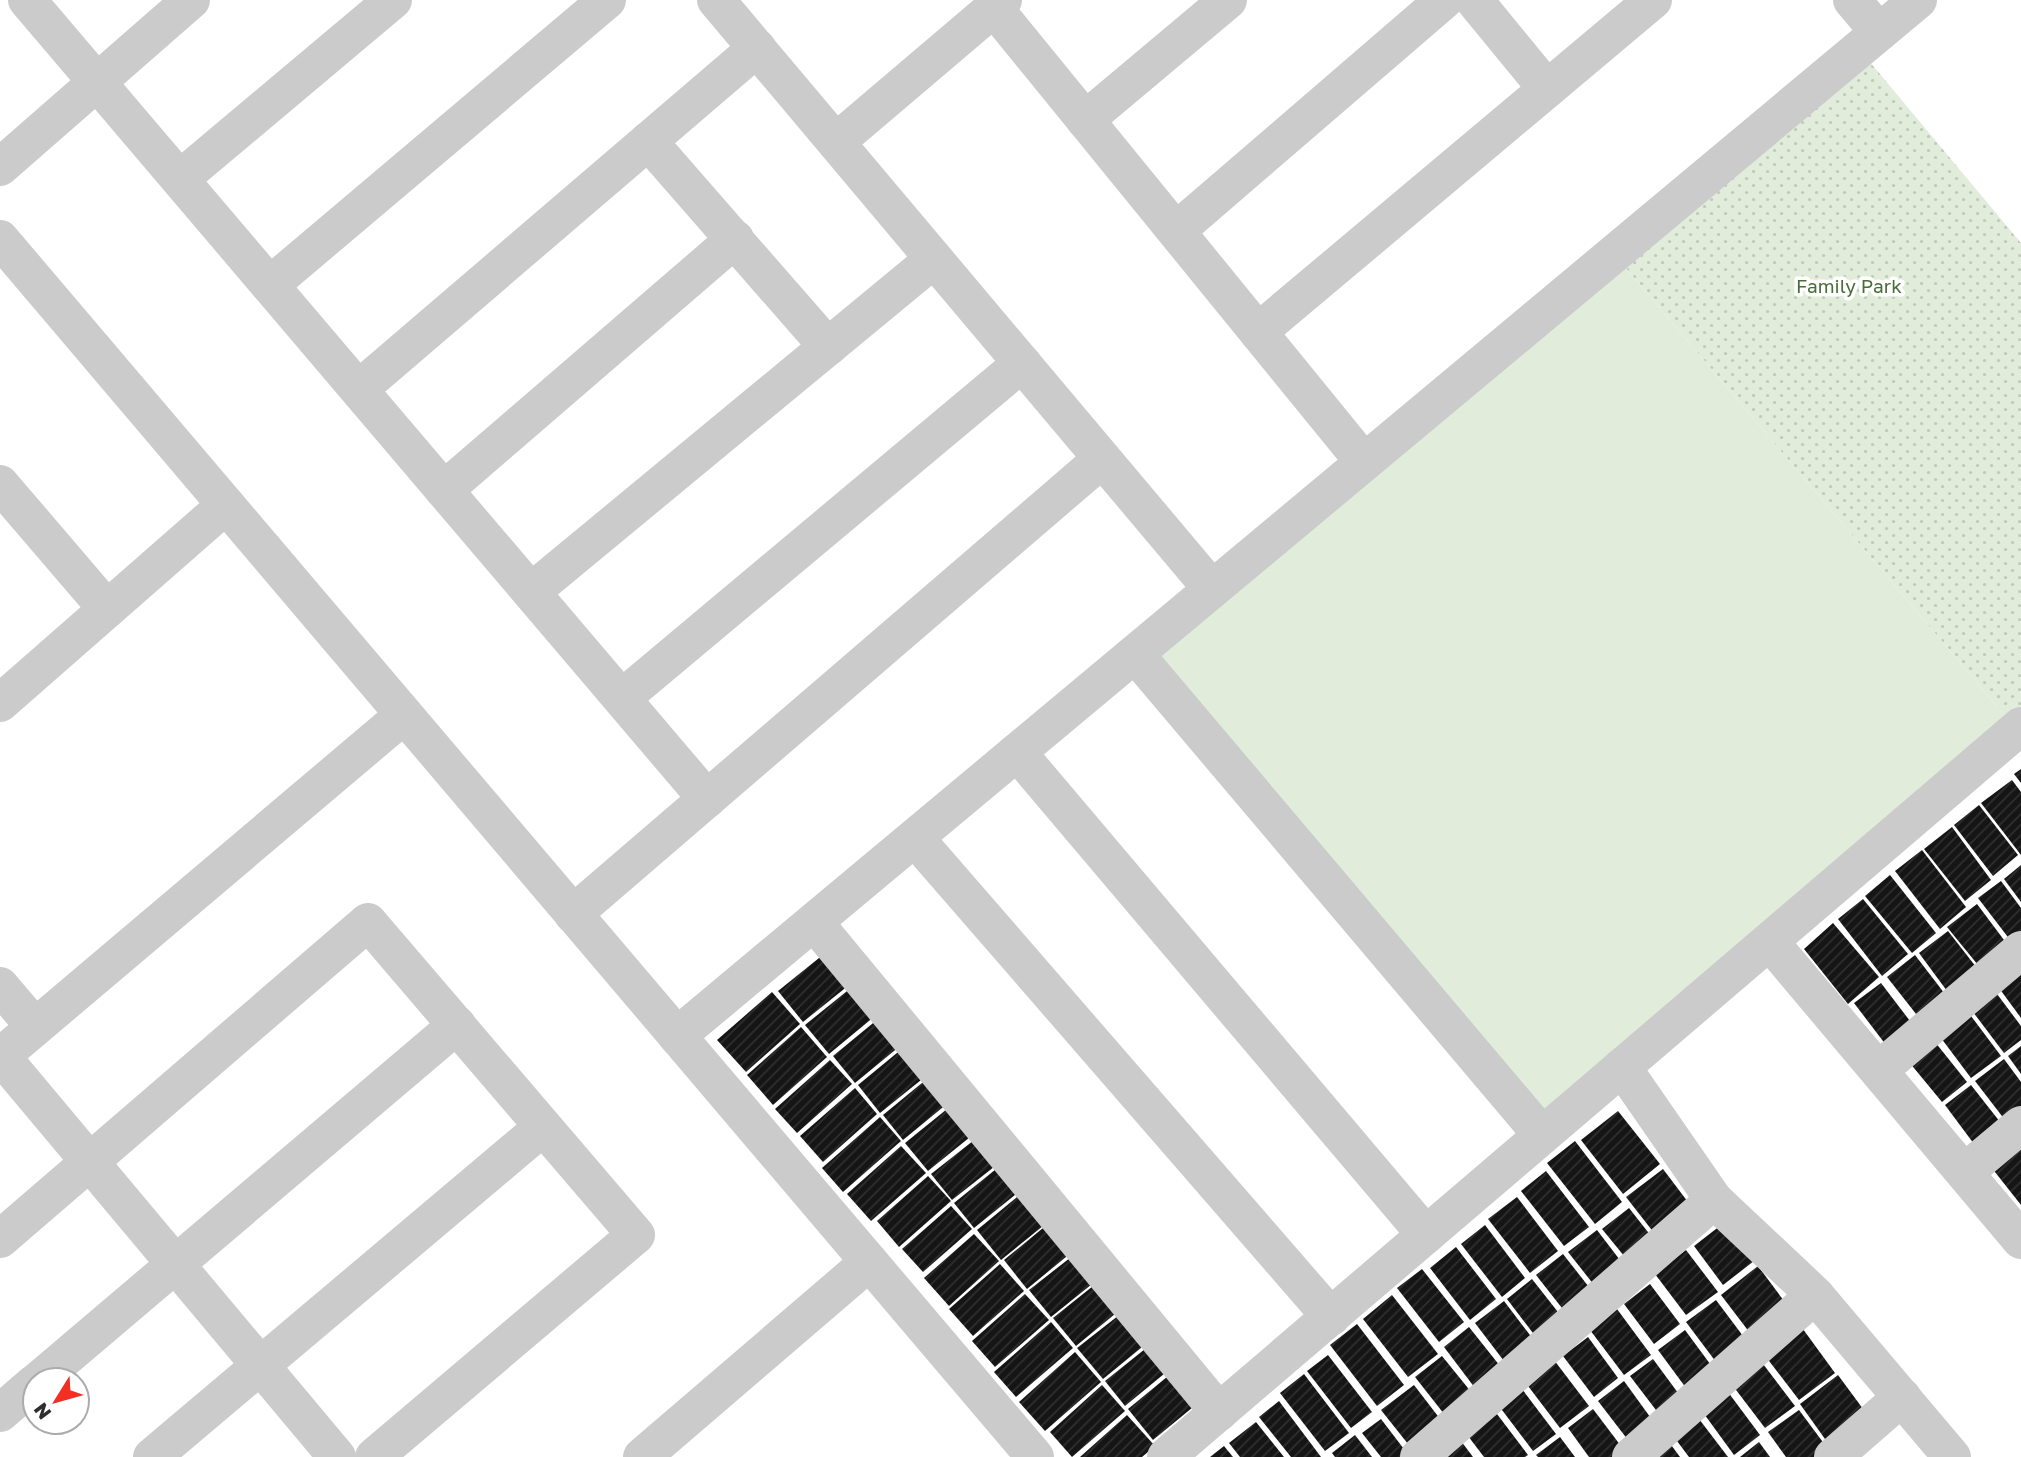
<svg xmlns="http://www.w3.org/2000/svg" width="2021" height="1457" viewBox="0 0 2021 1457" font-family="'Golos Text',sans-serif">
	<defs>
		<pattern id="park-dots" width="8" height="8" patternUnits="userSpaceOnUse" patternTransform="scale(1.75)"><rect width="8" height="8" fill="#e1ecda"/><path d="M2 2h.1M6 6h.1" fill="none" stroke="#c1cbbb" stroke-width="1.8" stroke-linecap="round"/></pattern>
		<pattern id="building-hatch" width="6" height="6" patternUnits="userSpaceOnUse" patternTransform="scale(1.75)"><rect width="6" height="6" fill="#151515"/><path d="M-1 1l2-2M0 6l6-6M5 7l2-2" fill="none" stroke="#2f2f2f"/></pattern>
	</defs>
	<rect width="100%" height="100%" fill="#fff"/>
	<!-- park -->
	<path fill="url(#park-dots)" d="M1859 49 2021 243V726L2017 730 1614 254Z"/>
	<!-- pitch -->
	<path fill="#e1ecda" d="M1614 254 2017 730 1542 1135 1135 654Z"/>
	<!-- building -->
	<g fill="url(#building-hatch)">
		<path d="M2021 769V783L2014 774Z"/>
		<path d="M2012 780 2021 792V855L1981 803Z"/>
		<path d="M1979 805 2018 855 1993 876 1954 825Z"/>
		<path d="M1952 827 1991 880 1965 901 1924 849Z"/>
		<path d="M1922 850 1966 907 1940 929 1895 871Z"/>
		<path d="M2021 865V902L2004 879Z"/>
		<path d="M1890 875 1936 933 1912 953 1865 896Z"/>
		<path d="M2001 881 2021 908V940L2014 945 1978 898Z"/>
		<path d="M1863 899 1908 954 1882 976 1838 919Z"/>
		<path d="M1977 904 2010 948 1982 970 1947 927Z"/>
		<path d="M1833 923 1879 977 1848 1004 1804 949Z"/>
		<path d="M1948 931 1980 972 1950 995 1919 953Z"/>
		<path d="M824 954 849 985 803 1022 778 991Z"/>
		<path d="M1915 955 1948 998 1920 1019 1887 977Z"/>
		<path d="M2021 971V1018L1999 988Z"/>
		<path d="M1881 983 1913 1025 1886 1045 1854 1003Z"/>
		<path d="M852 987 875 1016 829 1054 805 1025Z"/>
		<path d="M772 992 800 1024 746 1072 717 1040Z"/>
		<path d="M1997 994 2021 1026V1040L2004 1053 1973 1012Z"/>
		<path d="M1971 1016 2001 1056 1971 1078 1941 1038Z"/>
		<path d="M878 1019 900 1046 855 1083 833 1056Z"/>
		<path d="M801 1027 827 1057 773 1105 747 1075Z"/>
		<path d="M1935 1042 1967 1082 1942 1102 1909 1062Z"/>
		<path d="M2021 1046V1074L2008 1056Z"/>
		<path d="M903 1048 926 1076 880 1113 858 1085Z"/>
		<path d="M2004 1059 2021 1082V1109L2005 1120 1975 1081Z"/>
		<path d="M830 1060 852 1084 797 1133 775 1109Z"/>
		<path d="M928 1078 948 1103 903 1140 883 1115Z"/>
		<path d="M1971 1085 2004 1127 1977 1148 1945 1105Z"/>
		<path d="M855 1088 877 1114 823 1162 800 1136Z"/>
		<path d="M952 1105 975 1133 928 1171 905 1143Z"/>
		<path d="M1618 1111 1660 1164 1623 1194 1581 1140Z"/>
		<path d="M880 1117 901 1141 843 1192 822 1168Z"/>
		<path d="M978 1137 999 1163 952 1200 931 1174Z"/>
		<path d="M1575 1141 1622 1202 1595 1224 1547 1163Z"/>
		<path d="M2021 1144V1205L1991 1167Z"/>
		<path d="M901 1146 926 1173 871 1221 847 1194Z"/>
		<path d="M1001 1165 1021 1190 974 1228 954 1203Z"/>
		<path d="M1663 1169 1694 1210 1658 1238 1626 1197Z"/>
		<path d="M1546 1171 1589 1227 1564 1246 1521 1191Z"/>
		<path d="M928 1176 951 1201 899 1247 877 1221Z"/>
		<path d="M1023 1192 1048 1222 1001 1260 977 1230Z"/>
		<path d="M1517 1197 1558 1251 1530 1273 1488 1219Z"/>
		<path d="M951 1206 972 1229 923 1272 902 1249Z"/>
		<path d="M1629 1208 1655 1241 1629 1262 1602 1229Z"/>
		<path d="M1725 1222 1754 1261 1723 1285 1694 1246Z"/>
		<path d="M1049 1223 1072 1252 1027 1289 1004 1260Z"/>
		<path d="M1485 1225 1525 1278 1502 1297 1461 1244Z"/>
		<path d="M1597 1230 1626 1268 1598 1290 1568 1252Z"/>
		<path d="M974 1234 999 1261 949 1306 924 1278Z"/>
		<path d="M1456 1247 1496 1299 1470 1320 1430 1268Z"/>
		<path d="M1686 1250 1718 1292 1686 1315 1655 1274Z"/>
		<path d="M1075 1254 1097 1280 1051 1317 1029 1290Z"/>
		<path d="M1563 1254 1596 1296 1569 1317 1536 1275Z"/>
		<path d="M1000 1264 1024 1291 973 1336 949 1309Z"/>
		<path d="M1758 1266 1790 1309 1753 1337 1721 1295Z"/>
		<path d="M1422 1269 1464 1322 1439 1342 1397 1288Z"/>
		<path d="M1532 1279 1565 1321 1539 1341 1507 1299Z"/>
		<path d="M1098 1282 1121 1309 1076 1346 1053 1318Z"/>
		<path d="M1650 1284 1680 1324 1654 1344 1624 1304Z"/>
		<path d="M1025 1294 1049 1320 995 1367 972 1341Z"/>
		<path d="M1392 1295 1438 1354 1408 1377 1363 1319Z"/>
		<path d="M1716 1300 1749 1344 1719 1366 1686 1322Z"/>
		<path d="M1504 1301 1536 1343 1507 1365 1475 1323Z"/>
		<path d="M1617 1309 1651 1355 1624 1375 1590 1330Z"/>
		<path d="M1123 1312 1147 1343 1103 1379 1077 1348Z"/>
		<path d="M1051 1322 1073 1348 1016 1397 994 1372Z"/>
		<path d="M1357 1324 1404 1385 1377 1406 1330 1345Z"/>
		<path d="M1800 1325 1835 1373 1799 1400 1763 1353Z"/>
		<path d="M1469 1327 1504 1371 1478 1392 1444 1347Z"/>
		<path d="M1685 1330 1716 1372 1689 1392 1658 1350Z"/>
		<path d="M1588 1337 1618 1378 1594 1397 1563 1356Z"/>
		<path d="M1150 1345 1170 1369 1125 1406 1105 1381Z"/>
		<path d="M1075 1352 1101 1382 1045 1431 1019 1402Z"/>
		<path d="M1328 1355 1372 1412 1351 1428 1307 1371Z"/>
		<path d="M1442 1356 1476 1398 1448 1419 1415 1377Z"/>
		<path d="M1653 1359 1681 1397 1659 1414 1630 1376Z"/>
		<path d="M1554 1360 1589 1406 1560 1428 1525 1382Z"/>
		<path d="M1760 1360 1795 1406 1765 1428 1730 1382Z"/>
		<path d="M1173 1372 1198 1403 1153 1440 1128 1409Z"/>
		<path d="M1304 1374 1349 1433 1325 1451 1280 1393Z"/>
		<path d="M1838 1375 1869 1417 1830 1446 1800 1404Z"/>
		<path d="M1624 1381 1653 1421 1628 1440 1598 1401Z"/>
		<path d="M1102 1385 1125 1411 1072 1457 1050 1432Z"/>
		<path d="M1414 1385 1444 1424 1412 1449 1381 1410Z"/>
		<path d="M1725 1388 1760 1435 1734 1455 1699 1407Z"/>
		<path d="M1522 1389 1556 1434 1533 1451 1499 1406Z"/>
		<path d="M1279 1401 1321 1457H1291L1259 1417Z"/>
		<path d="M1593 1409 1624 1450 1614 1457H1589L1568 1428Z"/>
		<path d="M1799 1410 1828 1449 1818 1457H1786L1768 1432Z"/>
		<path d="M1497 1414 1528 1455 1525 1457H1484L1468 1436Z"/>
		<path d="M1127 1415 1155 1446 1142 1457H1080Z"/>
		<path d="M1696 1415 1728 1457H1689L1671 1433Z"/>
		<path d="M1381 1419 1410 1457H1381L1362 1433Z"/>
		<path d="M1256 1422 1284 1457H1240L1229 1443Z"/>
		<path d="M1355 1435 1372 1457H1335L1332 1453Z"/>
		<path d="M1560 1437 1575 1457H1538L1536 1455Z"/>
		<path d="M1666 1438 1680 1457H1641Z"/>
		<path d="M1461 1441 1473 1457H1439Z"/>
		<path d="M1759 1442 1770 1457H1740Z"/>
		<path d="M1224 1446 1233 1457H1210Z"/>
	</g>
	<g fill="none" stroke-linecap="round" stroke-linejoin="round">
		<!-- minor -->
		<g stroke="#cbcbcb" stroke-width="38">
			<path d="M27 0 707 799"/>
			<path d="M716 0 1212 589"/>
			<path d="M1474 0 1547 89"/>
			<path d="M1852 0 1879 32"/>
			<path d="M994 8 1364 462"/>
			<path d="M1085 120 1228 0"/>
			<path d="M648 141 828 347"/>
			<path d="M836 142 1003 0"/>
			<path d="M0 167 191 0"/>
			<path d="M180 179 393 0"/>
			<path d="M1176 231 1444 0"/>
			<path d="M0 239 1035 1457"/>
			<path d="M270 285 607 0"/>
			<path d="M1258 332 1653 0"/>
			<path d="M359 389 757 48"/>
			<path d="M0 484 107 609"/>
			<path d="M444 490 735 239"/>
			<path d="M531 592 934 259"/>
			<path d="M1135 654 1542 1135"/>
			<path d="M622 698 1022 363"/>
			<path d="M0 703 226 505"/>
			<path d="M1017 752 1426 1235"/>
			<path d="M915 838 1331 1317"/>
			<path d="M573 914 1102 459"/>
			<path d="M814 922 1219 1412"/>
			<path d="M1770 942 2021 1240"/>
			<path d="M0 986 35 1027"/>
			<path d="M677 1036 1918 0"/>
			<path d="M1 1056 337 1457"/>
			<path d="M0 1057 404 715"/>
			<path d="M1622 1067 1714 1200 1815 1295 1952 1457"/>
			<path d="M1879 1070 2021 950"/>
			<path d="M1965 1172 2021 1125"/>
			<path d="M0 1239 368 922 636 1235 374 1457"/>
			<path d="M39 1380 457 1025"/>
			<path d="M0 1413 35 1383"/>
			<path d="M152 1457 543 1127"/>
			<path d="M642 1457 869 1262"/>
			<path d="M1166 1457 2021 726"/>
			<path d="M1419 1457 1714 1200"/>
			<path d="M1631 1457 1815 1295"/>
			<path d="M1833 1457 1902 1397"/>
		</g>
	</g>
	<g text-anchor="middle" dominant-baseline="central" stroke-width="7" stroke-linejoin="round" paint-order="stroke">
		<!-- park labels -->
		<g font-size="19" fill="#496c38" stroke="#fff">
			<text x="1849" y="285">Family Park</text>
		</g>
	</g>
	<!-- north arrow -->
	<g transform="translate(56 1401) rotate(233)"><circle r="33" fill="#ffffff" stroke="#ababab" stroke-width="2"/>
	<path d="M0-5L12 26L0 18L-12 26Z" fill="#f13023"/>
	<text y="-10" font-size="19" font-weight="bold" text-anchor="middle" fill="#2e2e2e">N</text>
	</g>
</svg>
